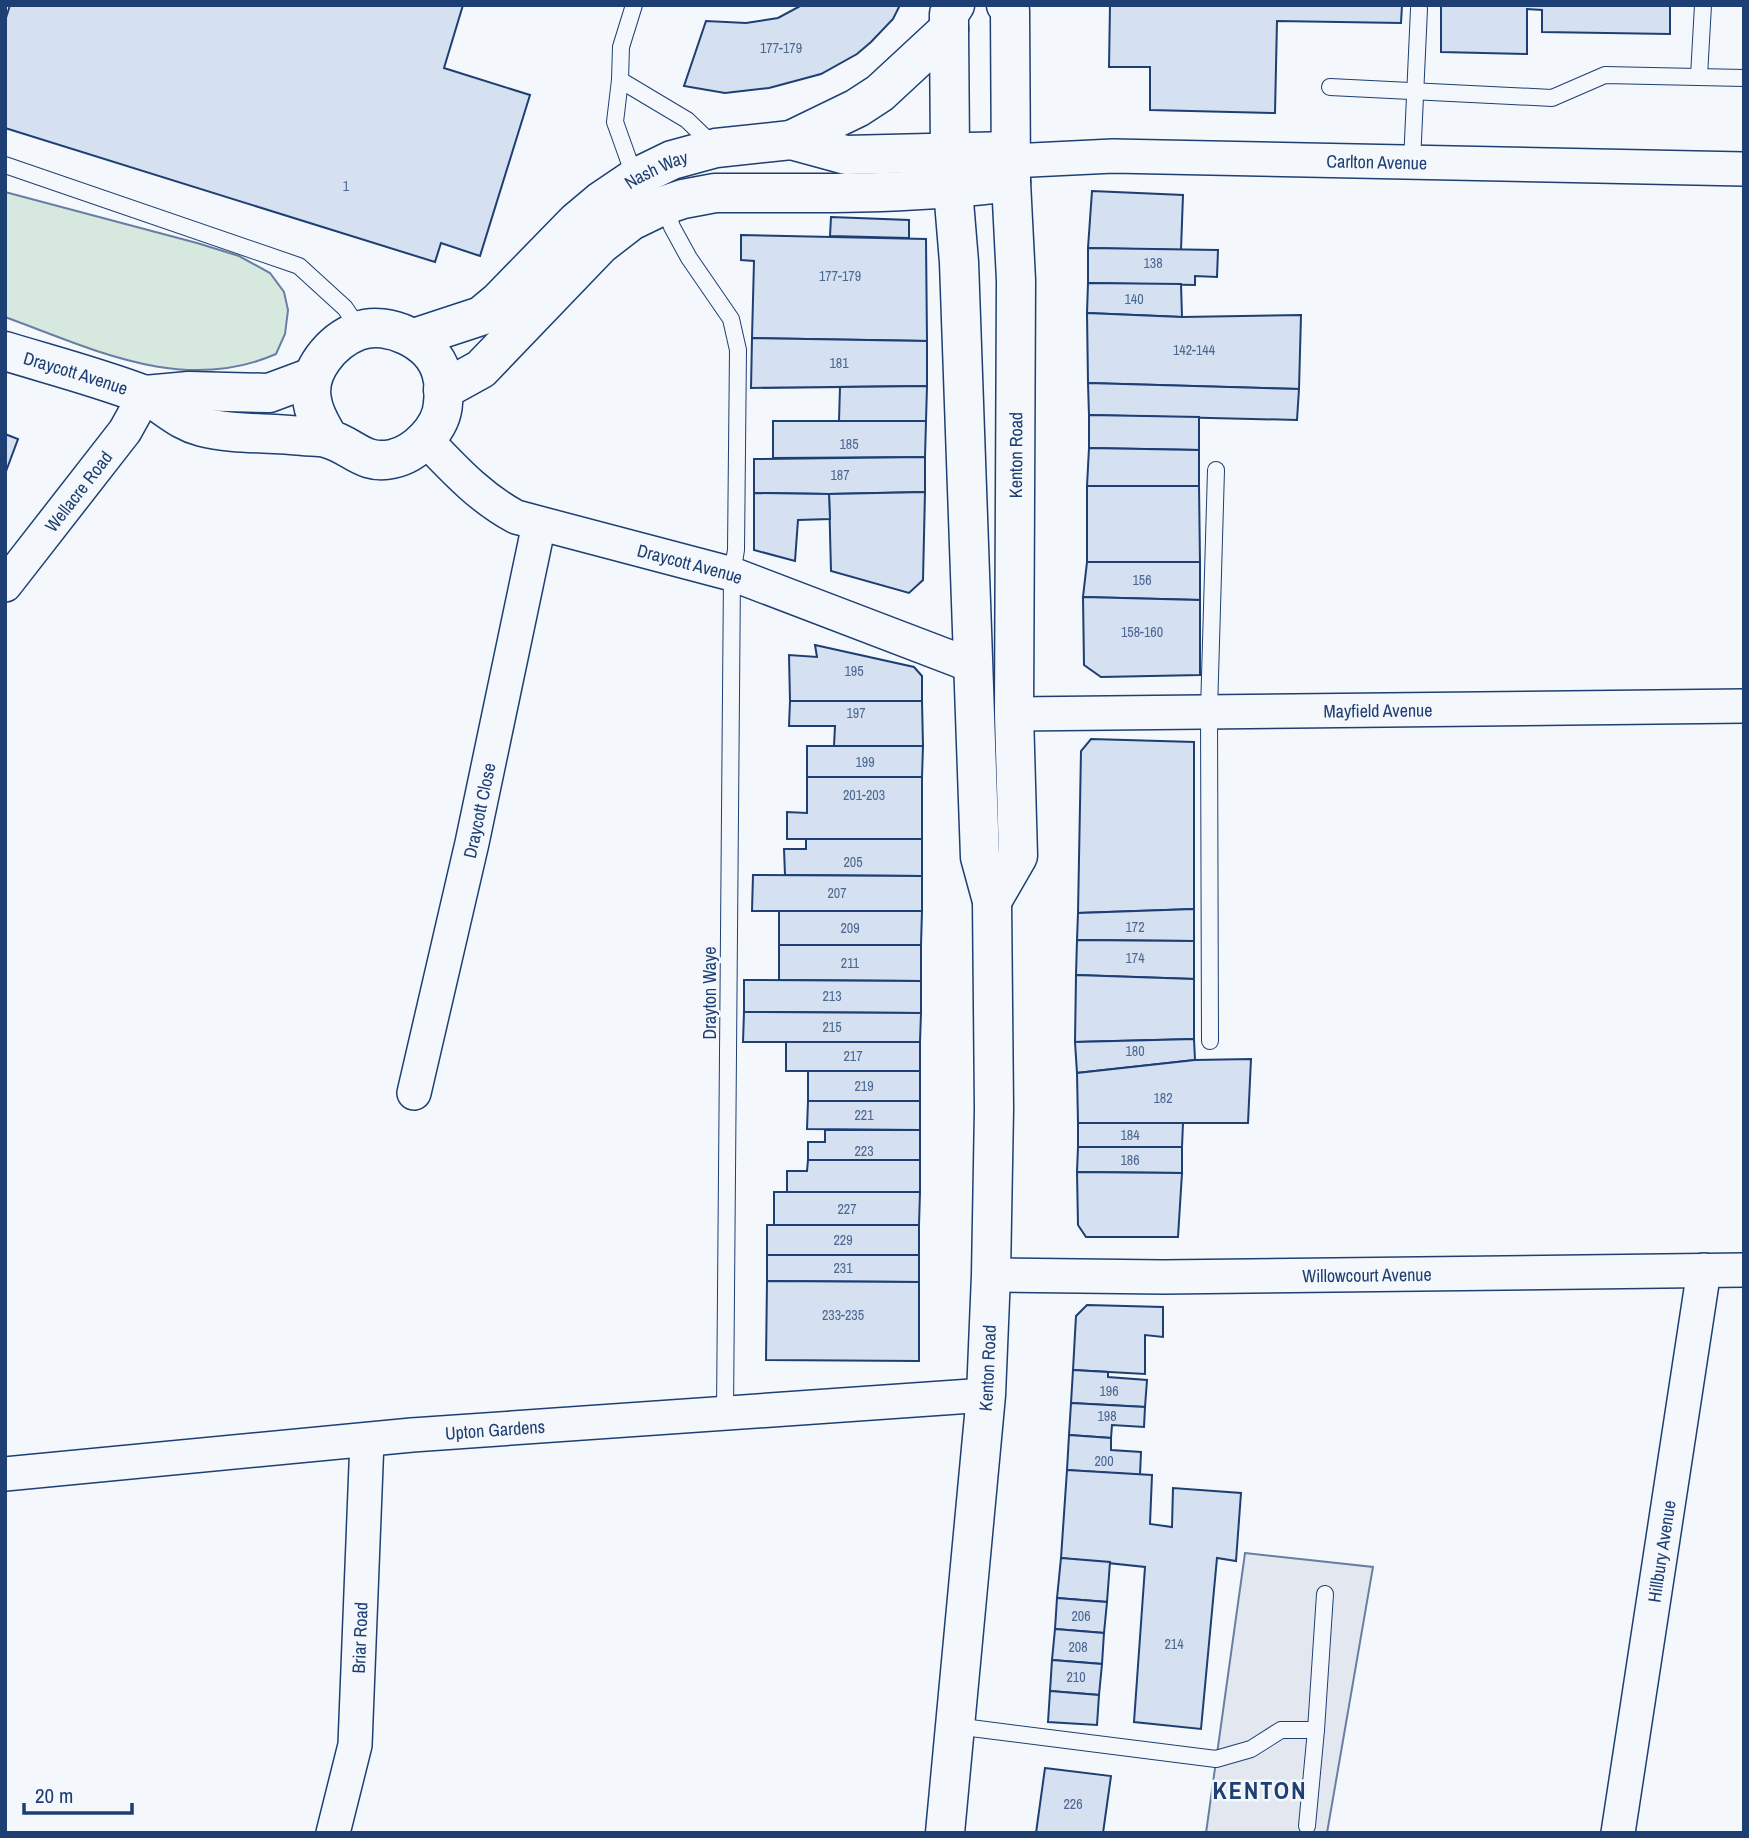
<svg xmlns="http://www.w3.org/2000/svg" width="1749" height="1838" viewBox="0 0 1749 1838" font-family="'Archivo Narrow',sans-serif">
	<rect width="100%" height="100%" fill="#f4f7fb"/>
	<!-- green -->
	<path fill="#d7e8df" stroke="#687fa3" stroke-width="2" d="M5 192 197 243 239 256 270 273 284 292 288 310 285 334 276 354C183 395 93 349 5 317Z"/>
	<!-- parking -->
	<path fill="#e3e8f0" stroke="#687fa3" stroke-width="2" d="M1245 1553 1373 1567 1327 1833H1206Z"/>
	<!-- building -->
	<g fill="#d5e0f0" stroke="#1d3f73" stroke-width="2">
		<path d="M10 5H463L444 68 530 95 480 256 441 243 435 262 5 128V21Z"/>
		<path d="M802 5H900L893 19 871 42 857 54 821 74 769 88 725 93 684 86 706 21 746 23 778 18Z"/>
		<path d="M1110 5H1402L1401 23 1277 21 1275 113 1150 110V67H1109Z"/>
		<path d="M1441 5H1670V34L1542 32V10L1527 9V54L1441 52Z"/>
		<path d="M1092 191 1183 195 1181 250 1088 248Z"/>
		<path d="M831 217 909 220V238L830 236Z"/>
		<path d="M741 235 926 239 927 341 752 338 754 261 741 260Z"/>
		<path d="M1088 248 1218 250 1217 277 1195 276V285L1088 283Z"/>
		<path d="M1088 283 1181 284 1182 317 1087 313Z"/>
		<path d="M1087 313 1182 317 1301 315 1299 389 1088 383Z"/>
		<path d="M752 338 927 341V386L751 388Z"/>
		<path d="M1088 383 1299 389 1297 420 1089 415Z"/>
		<path d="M927 386 926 421H839L840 387Z"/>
		<path d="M1089 415 1199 417V450L1089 448Z"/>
		<path d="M773 421H926L925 457 773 458Z"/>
		<path d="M5 434 18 439 5 474Z"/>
		<path d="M1089 448 1199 450V486H1087Z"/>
		<path d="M925 457V492L829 494 754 493V459Z"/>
		<path d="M1087 486H1199L1200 562H1087Z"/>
		<path d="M925 492 923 580 909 593 831 571 829 494Z"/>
		<path d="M754 493 829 494 830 519 798 520 795 561 754 550Z"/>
		<path d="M1087 562H1200V600L1083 597Z"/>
		<path d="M1083 597 1200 600V675L1101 677 1084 665Z"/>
		<path d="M815 645 914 667 922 676V701H790L789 655 817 657Z"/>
		<path d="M790 701H922L923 746H834L835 726H789Z"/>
		<path d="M1091 739 1194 742V909L1078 913 1081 751Z"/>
		<path d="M807 746H923L922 777H807Z"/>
		<path d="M807 777H922V839H787V812L807 813Z"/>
		<path d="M806 839H922V876L785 875 784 849H806Z"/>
		<path d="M753 875 922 876V911H752Z"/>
		<path d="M1194 909V941L1077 940 1078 913Z"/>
		<path d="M779 911H922L921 945H779Z"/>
		<path d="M1077 940 1194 941V979L1076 975Z"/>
		<path d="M779 945H921V981L779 980Z"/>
		<path d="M1076 975 1194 979V1039L1075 1042Z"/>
		<path d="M744 980 921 981V1013L744 1012Z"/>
		<path d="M744 1012 921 1013 920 1042H743Z"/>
		<path d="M1194 1039 1195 1060 1077 1073 1075 1042Z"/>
		<rect x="786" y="1042" width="134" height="29"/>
		<path d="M1251 1059 1248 1123H1078L1077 1073 1195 1060Z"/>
		<rect x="808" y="1071" width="112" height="30"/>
		<path d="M808 1101H920V1130L807 1129Z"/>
		<path d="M1078 1123H1183L1182 1147H1078Z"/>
		<path d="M825 1130H920V1160H808V1142H825Z"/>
		<path d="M1078 1147H1182V1173L1077 1172Z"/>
		<path d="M808 1160H920V1192H787V1171H807Z"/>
		<path d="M1077 1172 1182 1173 1178 1237H1086L1078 1225Z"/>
		<path d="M774 1192H920L919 1225H774Z"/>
		<rect x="767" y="1225" width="152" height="30"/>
		<path d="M767 1255H919V1282L767 1281Z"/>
		<path d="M767 1281 919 1282V1361L766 1360Z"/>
		<path d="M1087 1305 1163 1307V1337L1145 1335V1374L1073 1370 1076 1316Z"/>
		<path d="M1073 1370 1108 1372V1377L1147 1380 1145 1407 1071 1403Z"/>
		<path d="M1071 1403 1145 1407 1144 1427 1112 1425 1111 1438 1069 1435Z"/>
		<path d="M1069 1435 1111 1438V1450L1141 1452 1140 1475 1067 1470Z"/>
		<path d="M1067 1470 1152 1475 1150 1524 1172 1527 1173 1488 1241 1493 1236 1561 1217 1558 1201 1729 1134 1722 1145 1567 1061 1558Z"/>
		<path d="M1061 1558 1110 1562 1107 1602 1057 1598Z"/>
		<path d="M1057 1598 1107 1602 1104 1633 1055 1629Z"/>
		<path d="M1055 1629 1104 1633 1102 1664 1052 1660Z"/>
		<path d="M1052 1660 1102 1664 1099 1695 1050 1691Z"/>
		<path d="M1050 1691 1099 1695 1097 1725 1048 1722Z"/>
		<path d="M1045 1768 1111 1776 1103 1833H1036Z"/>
	</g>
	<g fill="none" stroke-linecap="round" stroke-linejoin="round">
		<defs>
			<g id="service">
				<path d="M634 5 621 47 620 80 615 122 635 178"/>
				<path d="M1699 76 1703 5"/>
				<path d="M620 80 687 120 715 147"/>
				<path d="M1330 87 1552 98 1605 75 1744 78"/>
				<path d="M1412 162 1419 9"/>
				<path d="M5 165 299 266 345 308 360 330"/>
				<path d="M665 206 672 227 689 258 731 319 738 350 736 550 732 574 725 1412"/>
				<path d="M1210 1041 1209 711 1216 470"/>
				<path d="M955 1726 1216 1759 1251 1749 1281 1730H1316L1307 1826"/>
				<path d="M1316 1730 1325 1594"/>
			</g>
			<g id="minor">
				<path id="s1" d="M1011 161 1113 156 1744 169"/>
				<path id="s2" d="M426 440C454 469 479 497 516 517L732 574 973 666"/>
				<path id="s3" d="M5 585 125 431 145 395"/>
				<path id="s4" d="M1014 714 1744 706"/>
				<path id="s5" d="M414 1093 472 843 539 524"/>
				<path id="s6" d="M991 1275 1163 1277 1744 1270"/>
				<path id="s7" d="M5 1474 412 1435 986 1395"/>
				<path id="s8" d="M333 1833 355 1745 367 1440"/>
				<path id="s9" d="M1618 1833 1704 1270"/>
			</g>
			<g id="tertiary">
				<path d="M791 140 857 108 880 93 949 29"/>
				<path id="s10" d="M414 338 481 316 499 301 576 222 601 201 635 178 672 160 716 148 791 140 846 155 1011 151"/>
				<path id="s11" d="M5 351C51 365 97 377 142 394 164 403 176 420 202 427 234 435 269 432 302 436 311 437 321 436 329 439 353 446 363 465 392 459 416 454 442 428 443 403 444 394 444 381 441 372 432 341 388 320 358 331 332 341 306 371 312 400 314 415 322 426 329 439"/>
				<path d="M443 390 481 369 600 245 631 221 662 206 683 199 715 193C814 193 913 195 1011 182"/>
				<path d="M145 395 189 391 269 393 312 377"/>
			</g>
			<g id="primary">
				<path id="s12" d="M992 901 1018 856 1014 714 1016 280 1011 182 1010 10 1006 5"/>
				<path id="s13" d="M945 1833 986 1395 991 1275 994 1109 992 901 980 857 959 262 950 153 949 29V14L955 5"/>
			</g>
		</defs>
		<!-- service casing -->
		<use href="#service" stroke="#1d3f73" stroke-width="18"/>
		<!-- minor casing -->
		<use href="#minor" stroke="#1d3f73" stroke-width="36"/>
		<!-- tertiary casing -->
		<use href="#tertiary" stroke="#1d3f73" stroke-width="41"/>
		<!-- primary casing -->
		<use href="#primary" stroke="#1d3f73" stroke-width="41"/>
		<!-- service -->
		<use href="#service" stroke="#f4f7fb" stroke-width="16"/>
		<!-- minor -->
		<use href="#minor" stroke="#f4f7fb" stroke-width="33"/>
		<!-- tertiary -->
		<use href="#tertiary" stroke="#f4f7fb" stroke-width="38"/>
		<!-- primary -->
		<use href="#primary" stroke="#f4f7fb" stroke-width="38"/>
	</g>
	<g text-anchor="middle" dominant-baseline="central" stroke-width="5" stroke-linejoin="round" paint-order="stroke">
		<!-- number labels -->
		<g font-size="14" fill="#4b6792">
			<text x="781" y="48">177-179</text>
			<text x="346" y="186">1</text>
			<text x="1153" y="263">138</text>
			<text x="840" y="276">177-179</text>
			<text x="1134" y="299">140</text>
			<text x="1194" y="350">142-144</text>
			<text x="839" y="363">181</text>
			<text x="849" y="444">185</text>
			<text x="840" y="475">187</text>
			<text x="1142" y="580">156</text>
			<text x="1142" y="632">158-160</text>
			<text x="854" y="671">195</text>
			<text x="856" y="713">197</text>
			<text x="865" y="762">199</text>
			<text x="864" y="795">201-203</text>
			<text x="853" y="862">205</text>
			<text x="837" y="893">207</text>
			<text x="1135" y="927">172</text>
			<text x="850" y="928">209</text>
			<text x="1135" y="958">174</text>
			<text x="850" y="963">211</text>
			<text x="832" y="996">213</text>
			<text x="832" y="1027">215</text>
			<text x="1135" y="1051">180</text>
			<text x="853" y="1056">217</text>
			<text x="864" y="1086">219</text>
			<text x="1163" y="1098">182</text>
			<text x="864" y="1115">221</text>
			<text x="1130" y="1135">184</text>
			<text x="864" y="1151">223</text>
			<text x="1130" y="1160">186</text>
			<text x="847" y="1209">227</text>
			<text x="843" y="1240">229</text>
			<text x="843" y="1268">231</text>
			<text x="843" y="1315">233-235</text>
			<text x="1109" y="1391">196</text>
			<text x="1107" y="1416">198</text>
			<text x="1104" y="1461">200</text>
			<text x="1081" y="1616">206</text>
			<text x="1174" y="1644">214</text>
			<text x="1078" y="1647">208</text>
			<text x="1076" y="1677">210</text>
			<text x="1073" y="1804">226</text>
		</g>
		<!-- street labels -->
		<g font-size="18" fill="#1d3f73" stroke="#f4f7fb">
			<text stroke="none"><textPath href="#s1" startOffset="366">Carlton Avenue</textPath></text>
			<text stroke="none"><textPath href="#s10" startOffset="301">Nash Way</textPath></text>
			<text stroke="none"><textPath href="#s11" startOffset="74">Draycott Avenue</textPath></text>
			<text stroke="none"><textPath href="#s12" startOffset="453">Kenton Road</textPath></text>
			<text stroke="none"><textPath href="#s3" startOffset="119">Wellacre Road</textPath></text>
			<text stroke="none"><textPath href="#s2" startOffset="299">Draycott Avenue</textPath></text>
			<text stroke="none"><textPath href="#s4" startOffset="364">Mayfield Avenue</textPath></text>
			<text stroke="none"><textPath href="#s5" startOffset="290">Draycott Close</textPath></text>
			<text transform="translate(709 993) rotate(-90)">Drayton Waye</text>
			<text stroke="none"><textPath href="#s6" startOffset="376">Willowcourt Avenue</textPath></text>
			<text stroke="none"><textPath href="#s13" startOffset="467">Kenton Road</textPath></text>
			<text stroke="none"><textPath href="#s7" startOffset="492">Upton Gardens</textPath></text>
			<text stroke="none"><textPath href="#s9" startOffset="285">Hillbury Avenue</textPath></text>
			<text stroke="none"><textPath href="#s8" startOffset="198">Briar Road</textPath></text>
		</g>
		<!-- district labels -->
		<g font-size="24" font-weight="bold" letter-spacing="2" fill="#1d3f73" stroke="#f4f7fb">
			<text x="1260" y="1790">KENTON</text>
		</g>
	</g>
	<!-- border -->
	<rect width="1749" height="1838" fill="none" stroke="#1d3f73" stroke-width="14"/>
	<!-- scale -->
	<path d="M24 1803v10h108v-10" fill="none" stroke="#1d3f73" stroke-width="3.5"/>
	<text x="35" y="1803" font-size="21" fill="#1d3f73" stroke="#f4f7fb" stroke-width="5" paint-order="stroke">20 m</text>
</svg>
